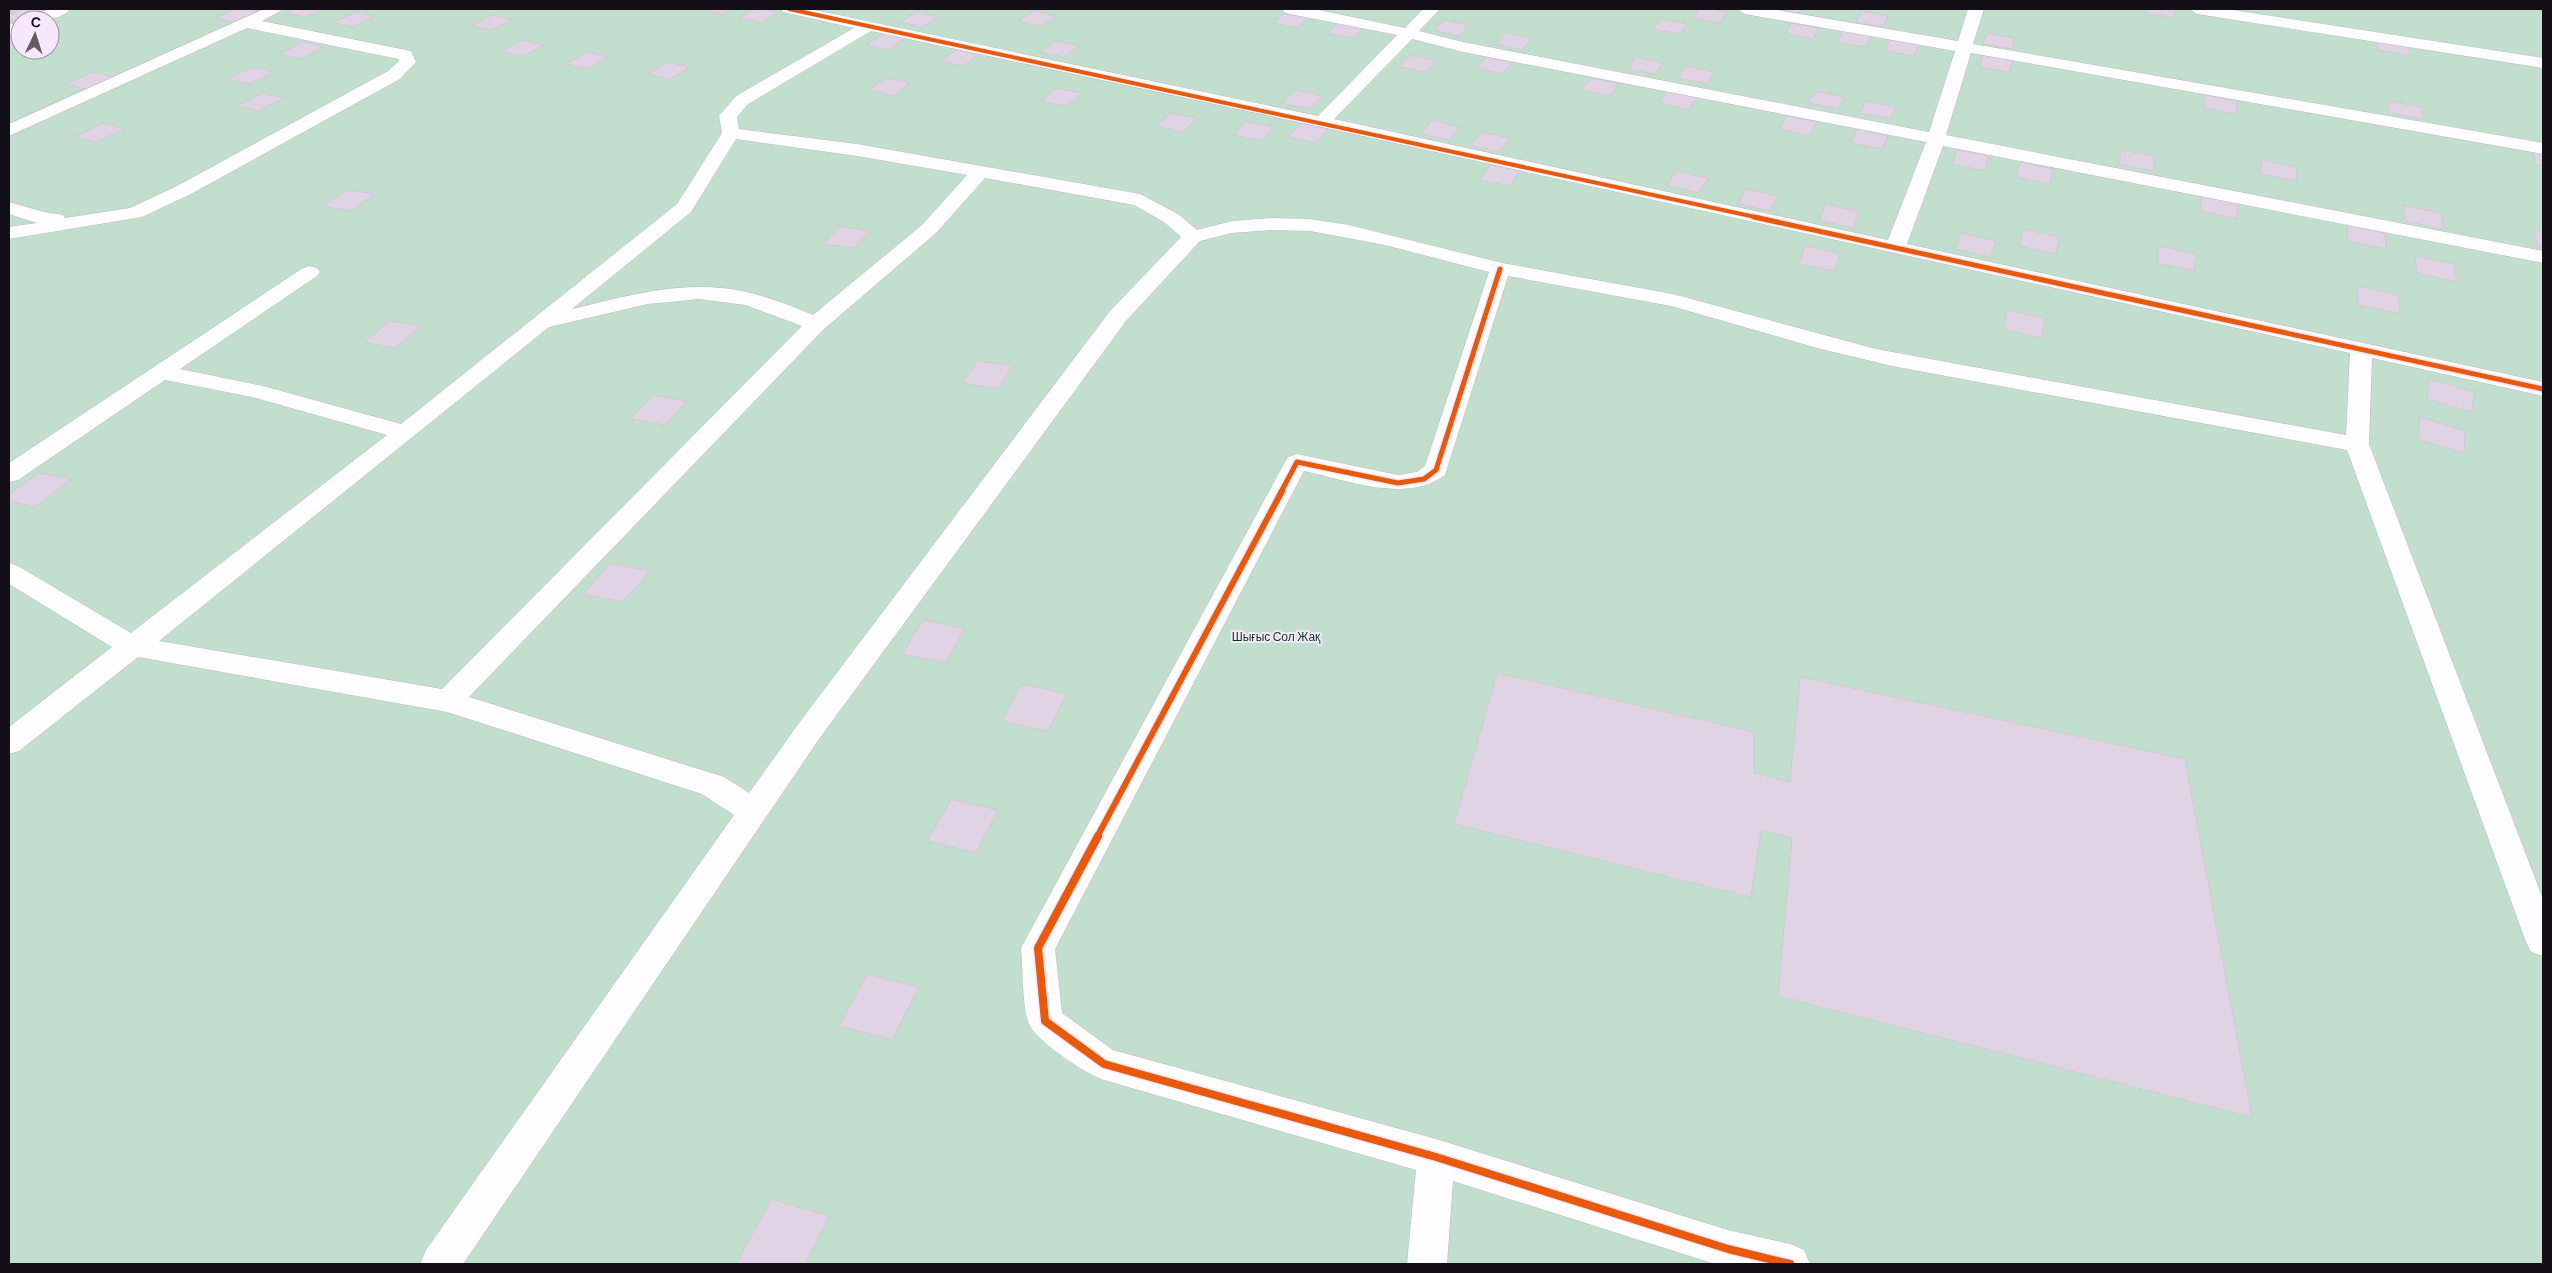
<svg xmlns="http://www.w3.org/2000/svg" width="2552" height="1273" viewBox="0 0 2552 1273" font-family="Barlow,sans-serif">
	<rect width="100%" height="100%" fill="#f4ecf7"/>
	<!-- green -->
	<path fill="#c2decd" fill-rule="evenodd" d="M9 9H2543V1264H9ZM20 20H50V50H20Z"/>
	<!-- building -->
	<g fill="#e0d4e4" stroke="#d1cad3">
		<path d="M24 9H39L48 11 20 21 9 19V15Z"/>
		<path d="M235 9H246L258 11 235 22 215 18Z"/>
		<path d="M295 9H324L305 17 285 13Z"/>
		<path d="M703 9H732L722 14 701 10Z"/>
		<path d="M756 9H761L779 12 761 23 739 18Z"/>
		<path d="M1700 9H1708L1727 12 1720 23 1694 18Z"/>
		<path d="M1775 9H1801L1799 13Z"/>
		<path d="M2146 9H2175L2174 18 2145 13Z"/>
		<path d="M1034 11 1056 16 1041 26 1018 21Z"/>
		<path d="M1861 11 1888 16 1883 27 1856 22Z"/>
		<path d="M356 12 375 16 352 27 333 22Z"/>
		<path d="M917 12 939 17 922 27 900 22Z"/>
		<path d="M1285 13 1309 17 1297 28 1273 23Z"/>
		<path d="M492 15 512 20 491 30 471 26Z"/>
		<path d="M1661 19 1687 24 1680 34 1653 29Z"/>
		<path d="M1444 20 1469 25 1459 36 1434 30Z"/>
		<path d="M1339 22 1364 27 1352 38 1327 33Z"/>
		<path d="M1791 23 1819 28 1813 39 1785 33Z"/>
		<path d="M1843 31 1871 36 1865 47 1837 42Z"/>
		<path d="M1506 33 1532 38 1522 50 1496 44Z"/>
		<path d="M1987 33 2015 38 2012 49 1983 44Z"/>
		<path d="M17 34 20 35V45L9 50V38Z"/>
		<path d="M883 34 905 38 889 50 866 45Z"/>
		<path d="M2377 39 2408 45 2410 56 2378 50Z"/>
		<path d="M523 40 544 45 523 56 501 51Z"/>
		<path d="M1890 40 1919 45 1914 56 1885 51Z"/>
		<path d="M1056 41 1080 46 1064 57 1040 52Z"/>
		<path d="M303 42 324 47 300 59 279 54Z"/>
		<path d="M956 50 979 55 963 66 939 61Z"/>
		<path d="M587 52 608 57 588 69 566 64Z"/>
		<path d="M1410 55 1436 61 1425 72 1399 67Z"/>
		<path d="M1983 55 2013 61 2009 72 1979 67Z"/>
		<path d="M1487 57 1513 62 1503 74 1476 68Z"/>
		<path d="M1636 57 1663 63 1655 74 1627 69Z"/>
		<path d="M667 62 690 67 670 79 647 74Z"/>
		<path d="M1686 66 1714 72 1707 84 1678 78Z"/>
		<path d="M253 67 274 72 249 84 227 79Z"/>
		<path d="M93 72 113 77 86 89 65 84Z"/>
		<path d="M886 78 910 83 893 96 869 90Z"/>
		<path d="M1591 78 1619 84 1610 96 1581 90Z"/>
		<path d="M1056 88 1082 93 1067 106 1041 101Z"/>
		<path d="M1296 90 1322 96 1309 109 1282 103Z"/>
		<path d="M1668 91 1697 97 1689 110 1659 103Z"/>
		<path d="M1815 91 1844 97 1838 109 1808 103Z"/>
		<path d="M262 93 284 98 259 111 237 106Z"/>
		<path d="M2205 95 2237 101V114L2204 108Z"/>
		<path d="M1866 101 1896 107 1891 119 1860 113Z"/>
		<path d="M2388 101 2422 107 2423 119 2389 113Z"/>
		<path d="M1171 113 1197 118 1183 132 1156 126Z"/>
		<path d="M1787 116 1817 122 1810 136 1779 129Z"/>
		<path d="M1432 120 1460 127 1449 140 1420 134Z"/>
		<path d="M1246 121 1273 127 1261 141 1233 135Z"/>
		<path d="M103 123 125 129 96 142 74 137Z"/>
		<path d="M1301 123 1329 129 1316 143 1288 137Z"/>
		<path d="M1857 129 1888 136 1882 149 1851 143Z"/>
		<path d="M1481 132 1510 138 1499 152 1470 145Z"/>
		<path d="M1957 150 1989 156 1985 171 1952 164Z"/>
		<path d="M2121 150 2155 156 2153 171 2119 164Z"/>
		<path d="M2533 151 2543 153V166L2536 165Z"/>
		<path d="M2261 160 2296 167 2297 181 2261 174Z"/>
		<path d="M2020 162 2053 169 2050 184 2016 177Z"/>
		<path d="M1490 165 1520 171 1510 186 1480 180Z"/>
		<path d="M1676 171 1708 178 1699 193 1667 186Z"/>
		<path d="M1746 189 1778 196 1770 211 1738 204Z"/>
		<path d="M347 190 375 194 351 211 323 206Z"/>
		<path d="M2202 196 2238 203 2237 219 2200 211Z"/>
		<path d="M1826 204 1860 212 1853 228 1819 220Z"/>
		<path d="M2403 205 2441 213 2443 229 2405 221Z"/>
		<path d="M2347 225 2385 233 2386 249 2348 241Z"/>
		<path d="M840 226 870 231 854 248 823 244Z"/>
		<path d="M2023 229 2059 237 2056 254 2019 246Z"/>
		<path d="M2533 229 2543 231V247L2537 245Z"/>
		<path d="M1961 233 1996 241 1991 257 1955 249Z"/>
		<path d="M1805 246 1840 254 1834 271 1799 264Z"/>
		<path d="M2159 246 2196 254 2194 271 2157 263Z"/>
		<path d="M2415 256 2454 264 2457 282 2417 273Z"/>
		<path d="M2357 286 2398 295 2400 314 2358 305Z"/>
		<path d="M2007 310 2045 318 2042 338 2003 329Z"/>
		<path d="M390 321 421 326 395 348 364 342Z"/>
		<path d="M978 361 1013 366 998 389 962 383Z"/>
		<path d="M2429 379 2474 392 2472 412 2427 399Z"/>
		<path d="M653 395 687 401 665 425 630 419Z"/>
		<path d="M2420 417 2465 431 2464 453 2417 439Z"/>
		<path d="M39 473 72 479 35 507 9 501V494Z"/>
		<path d="M611 563 650 571 623 602 583 594Z"/>
		<path d="M923 620 965 629 945 663 902 654Z"/>
		<path d="M1497 673 1754 732V773L1790 782 1800 677 2185 759 2252 1117 1778 996 1792 838 1761 830 1751 897 1454 824Z"/>
		<path d="M1022 684 1067 694 1048 731 1002 721Z"/>
		<path d="M951 799 998 810 976 853 927 841Z"/>
		<path d="M867 974 919 987 892 1040 839 1026Z"/>
		<path d="M771 1199 829 1216 805 1264H736Z"/>
	</g>
	<g fill="none" stroke-linecap="round" stroke-linejoin="round">
		<defs>
			<g id="street">
				<path d="M49 9H70C61 21 41 20 27 20L29 17Z"/>
				<path d="M264 9H284L262 21 411 51 416 62 400 79 191 194 142 217 9 239V227L37 223 9 214V202L44 212 63 215 65 218 130 208 177 186 388 71 399 61 398 59 247 28 9 136V124Z"/>
				<path d="M781 9H810L1318 116 1397 35 1290 14 1284 12 1282 9H1314L1405 28 1423 9H1440L1419 31 1463 42 1929 132 1955 51 1745 14 1737 9H1771L1958 41 1968 9H1984L1973 44 2543 143V154L1971 53 1946 135 2543 251V263L1943 146 1907 244 2543 382V396L2372 358 2369 444 2543 899V956L2531 952 2526 942 2347 450 1892 366 1817 348 1671 306 1508 276 1445 475C1407 504 1347 480 1304 471L1055 949 1062 1013 1113 1050 1436 1139 1728 1230 1790 1244 1804 1250 1810 1264H1715L1453 1181 1447 1264H1407L1416 1170 1104 1080C1086 1074 1034 1040 1028 1022 1022 1003 1023 969 1021 948L1285 462 1288 457 1297 454 1398 475 1417 472 1425 466 1489 272 1385 245 1310 231 1271 230 1232 233 1200 241 1126 321 819 739 463 1264H420L426 1250 734 815 702 794 447 712 138 657 19 751 9 754V727L112 647 9 584V563L18 566 131 633 387 435 252 397 165 380 18 480 9 482V463L303 268 310 266 317 268 320 272 317 276 180 369 263 386 401 424 677 204 722 133 719 116 736 96 854 28 783 12ZM871 31 1322 127 2350 353 2346 435 1876 349 1673 294 1502 263 1349 225 1310 219 1271 218 1232 221 1197 230 1178 214 1140 194 857 144 739 129 737 117 748 104ZM1412 39 1463 52 1926 142 1888 240 1334 119ZM736 139 857 156 967 175 922 225 813 315C784 303 754 291 722 288 671 283 621 297 572 309L691 212ZM985 178 1134 205 1164 222 1181 237 1110 311 799 723 749 793 724 777 469 697 824 329 936 233ZM699 299 745 305 802 326 442 689 159 641 549 327 648 304Z"/>
				<path d="M2189 9H2226L2543 58V68L2197 14Z"/>
				<path d="M20 21V31L9 35V25Z"/>
			</g>
		</defs>
		<!-- street casing -->
		<use href="#street" stroke="#bfb9c2" stroke-width="1"/>
		<!-- street -->
		<use href="#street" fill="#fdfcfe" fill-rule="evenodd"/>
		<defs>
			<path id="cycleway-far3" d="M789 9 1760 218"/>
			<g id="cycleway-far2">
				<path d="M1754 217 2543 389"/>
				<path d="M1281 492 1297 462 1398 483 1424 479 1436 470 1500 269"/>
			</g>
			<path id="cycleway-far1" d="M1097 837 1282 491"/>
			<path id="cycleway" d="M1098 836 1038 948 1045 1021 1104 1064 1436 1157 1728 1249 1790 1264"/>
		</defs>
		<!-- cycleway-far3 casing -->
		<use href="#cycleway-far3" stroke="#f6e7fc" stroke-width="5.5"/>
		<!-- cycleway-far2 casing -->
		<use href="#cycleway-far2" stroke="#f6e7fc" stroke-width="8"/>
		<!-- cycleway-far1 casing -->
		<use href="#cycleway-far1" stroke="#f6e7fc" stroke-width="9"/>
		<!-- cycleway casing -->
		<use href="#cycleway" stroke="#f6e7fc" stroke-width="11"/>
		<!-- cycleway-far3 -->
		<use href="#cycleway-far3" stroke="#e8590c" stroke-width="4"/>
		<!-- cycleway-far2 -->
		<use href="#cycleway-far2" stroke="#e8590c" stroke-width="5"/>
		<!-- cycleway-far1 -->
		<use href="#cycleway-far1" stroke="#e8590c" stroke-width="6"/>
		<!-- cycleway -->
		<use href="#cycleway" stroke="#e8590c" stroke-width="8"/>
	</g>
	<g text-anchor="middle" dominant-baseline="central" stroke-width="4" stroke-linejoin="round" paint-order="stroke">
		<!-- park labels -->
		<g font-size="12" fill="#063c1f" stroke="#f6e7fc">
			<text x="1276" y="636">Шығыс Сол Жақ</text>
		</g>
	</g>
	<!-- border -->
	<rect width="2552" height="1273" fill="none" stroke="#140f16" stroke-width="20"/>
	<!-- north arrow -->
	<g transform="translate(35 35) rotate(4)"><circle r="24" fill="#f6e7fc" stroke="#9c91a0"/>
	<path d="M0-4L9 19L0 12L-9 19Z" fill="#625c65"/>
	<text y="-8" font-size="14" font-weight="bold" text-anchor="middle" fill="#140f16">С</text>
	</g>
</svg>
